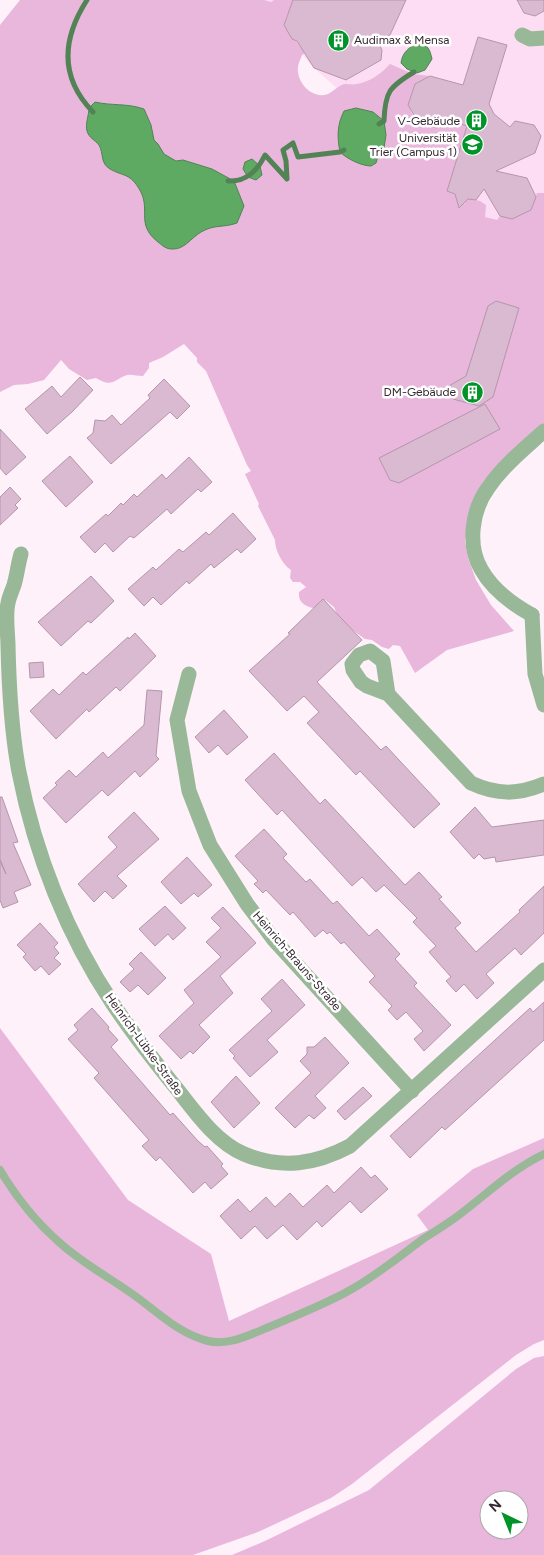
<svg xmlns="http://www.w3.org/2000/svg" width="544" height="1555" viewBox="0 0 544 1555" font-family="Figtree,sans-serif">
	<rect width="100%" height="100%" fill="#fef1fa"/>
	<!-- built -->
	<path fill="#fdddf4" d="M254 0H544V237L489 222 314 68Z"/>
	<!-- green -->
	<g fill="#e9b6dc" fill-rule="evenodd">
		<path d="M20 0H264L271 2 274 0H300L299 8 287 15 284 25C290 36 298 42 305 53L302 55C301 59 298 63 298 67 296 82 312 100 328 94 334 91 339 85 345 84 349 84 353 85 357 84 370 82 382 73 390 64L413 74 430 76 415 84 408 105C410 109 413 117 417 120 426 128 444 123 452 118V121L462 124 465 122 467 127 448 189 450 192 456 195 461 204H464L468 198 480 201 486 205 485 217 497 220 500 216 512 219 531 210 537 193H544V425L483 482 470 508 465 541 468 558 476 580 491 605 514 631 447 650 415 673 400 646 393 645 389 649 382 647 372 640 365 639 351 629 337 614 334 607 325 600 316 609C306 606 298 604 299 592L306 587 300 582H293L290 578 291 570C282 564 275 550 275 540L258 506 259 504 245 474 251 471 247 465 206 371 197 362V358L184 344 163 357 149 363V368L143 376C138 376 131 374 127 375 113 380 113 388 96 378L87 380 69 369 61 360 44 380 28 384 14 385 0 392V25Z"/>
		<path d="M0 1028 128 1200 211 1254 229 1321 428 1230 417 1215 473 1169 544 1138V1340L534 1344 516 1355 352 1484 331 1498 258 1532 193 1555H0Z"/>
		<path d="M544 1356V1555H232L265 1541 369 1490 516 1369 534 1358ZM489 1500H519V1530H489Z"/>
	</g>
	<!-- water -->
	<g fill="#5faa63" stroke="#528354">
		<path d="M418 43C428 44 430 50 432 59L425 70 417 73 407 69 401 63C402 53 409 47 418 43Z"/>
		<path d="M95 102C112 106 127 103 144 109L151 125 154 140 158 144 164 154 176 161 183 160 212 169 234 181 244 206 237 223C223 228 215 224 201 232 191 238 184 250 172 249 166 249 163 246 158 242 134 223 153 209 138 187 129 173 122 176 110 169 100 163 104 154 99 145 95 140 89 138 87 131 85 124 89 115 89 108Z"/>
		<path d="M356 108 373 112 384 121 386 135 384 148 378 156 376 163 371 166C362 166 347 159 340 152 337 137 337 125 344 111Z"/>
		<path d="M252 159 260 166 262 175 256 180 248 177 243 169 245 162Z"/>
	</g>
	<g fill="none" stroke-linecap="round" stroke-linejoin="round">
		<!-- stream -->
		<g stroke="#528354" stroke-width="5">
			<path d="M87 0C62 39 59 77 93 112"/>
			<path d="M379 124 384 121C385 92 389 87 414 72"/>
			<path d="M228 181C246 182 258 170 265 155L287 179 286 161 283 150 293 143 298 157 340 152 344 150"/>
		</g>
	</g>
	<!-- building -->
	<g fill="#dabad1" stroke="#b496ab">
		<path d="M293 0H406L390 35 378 42 382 50 381 60 346 80 314 68 297 41 292 39 284 25Z"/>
		<path d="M517 0H544V11L535 16 524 13Z"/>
		<path d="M478 37 507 45 489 104 494 114 510 127 515 121 534 125 541 136 535 153 496 171 527 178 536 197 531 210 512 219 500 216 484 189 476 200 468 199 459 208 455 194 447 191 467 126 448 120 436 128 417 120 408 105 415 84 430 76 463 85Z"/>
		<path d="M496 301 519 308 493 397 479 406 453 399 447 387 466 376 488 306Z"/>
		<path d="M80 377 93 390 72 412 47 434 25 409 52 386 61 397Z"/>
		<path d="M164 379 190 406 177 419 170 412 111 464 87 438 93 433 95 420 105 421 112 415 121 425 150 398 148 395Z"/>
		<path d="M485 404 500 429 399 483 390 480 379 458Z"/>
		<path d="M0 429 26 457 6 475 0 468Z"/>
		<path d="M70 456 93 482 66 507 42 481Z"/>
		<path d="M189 457 212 482 201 492 198 489 171 514 167 509 134 538 130 536 113 552 105 543 95 553 80 537 106 514 108 516 121 503 123 505 134 494 137 497 162 474 166 479Z"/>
		<path d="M10 487 21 499 15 505 18 508 0 525V497Z"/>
		<path d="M233 513 256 539 241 553 237 549 214 568 211 564 189 584 187 581 161 605 153 597 144 606 128 589 153 567 156 570 179 549 183 552 206 532 209 535Z"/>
		<path d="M91 576 114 601 91 623 88 621 61 646 38 622Z"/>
		<path d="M323 599 362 640 317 682 381 750 386 746 440 804 414 828 360 771 356 775 307 723 319 712 304 696 287 711 249 671 290 634 288 633Z"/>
		<path d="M135 633 156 656 120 691 116 687 89 712 87 709 56 739 30 711 53 689 59 695 83 672 86 675 128 637 129 639Z"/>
		<path d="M43 662 44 677 30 678 29 663Z"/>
		<path d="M147 690 162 691 156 756 159 759 140 777 135 771 108 796 102 790 66 823 43 798 57 785 55 783 69 770 76 777 103 752 108 758 144 725Z"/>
		<path d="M224 710 248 737 227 755 218 745 209 753 195 737Z"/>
		<path d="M274 753 320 804 325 799 405 885 419 872 442 897 439 899 461 923 455 928 476 952 520 912 519 910 544 886V933L521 955 515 948 486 974 494 983 477 999 464 984 456 992 446 981 451 977 429 952 436 946 413 922 417 918 384 885 376 892 362 877 352 886 282 810 277 815 245 780Z"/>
		<path d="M0 797H2L18 842 13 843 31 885 14 892 18 902 3 908 0 900V861L6 874 0 859Z"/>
		<path d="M475 807 492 827 544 820V855L496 862 495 857 484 859 479 854 474 859 450 832Z"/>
		<path d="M134 812 159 839 117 876 127 886 113 899 105 891 94 902 78 884 117 847 108 837Z"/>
		<path d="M264 829 287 854 283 858 306 882 310 879 333 904 337 901 369 936 377 929 400 954 395 959 417 983 414 986 451 1025 424 1051 414 1039 423 1031 406 1012 397 1020 388 1010 392 1006 369 982 375 976 344 942 341 944 330 932 327 934 323 930 315 937 293 912 290 915 266 890 263 893 254 884 258 881 235 856Z"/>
		<path d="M187 857 212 885 198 897 194 893 181 904 161 882Z"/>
		<path d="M165 906 186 928 173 940 168 934 155 946 139 929Z"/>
		<path d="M223 907 256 943 220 976 233 993 199 1025 210 1037 193 1054 190 1051 181 1059 159 1036 194 1003 184 990 221 957 206 942 221 928 211 918Z"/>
		<path d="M40 923 58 943 54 947 59 953 54 958 61 964 49 975 41 966 35 971 23 957 26 954 17 945Z"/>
		<path d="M141 952 166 978 148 995 138 985 130 992 120 982 134 969 129 964Z"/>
		<path d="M282 979 305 1005 267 1040 278 1052 250 1077 233 1058 235 1056 229 1050 272 1011 261 999Z"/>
		<path d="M544 1002V1040L445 1130 442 1127 410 1158 390 1136 530 1008 533 1012Z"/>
		<path d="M92 1008 109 1027 108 1029 118 1040 111 1047 170 1115 173 1113 198 1141 205 1147 207 1146 223 1164 221 1166 228 1174 211 1189 205 1182 193 1193 160 1157 156 1161 142 1146 149 1140 94 1078 99 1073 68 1039 78 1030 74 1025Z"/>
		<path d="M325 1037 349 1063 315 1096 326 1108 314 1119 309 1115 295 1128 275 1108 311 1073 300 1061 307 1054V1047H314Z"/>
		<path d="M236 1076 260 1103 234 1128 211 1102Z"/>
		<path d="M363 1087 372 1096 345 1120 337 1111Z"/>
		<path d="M361 1167 371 1178 375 1175 388 1189 361 1213 350 1201 322 1227 317 1221 297 1240 283 1225 267 1239 255 1226 241 1239 220 1216 238 1199 250 1212 266 1197 275 1207 290 1193 303 1207 327 1185 334 1193Z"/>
	</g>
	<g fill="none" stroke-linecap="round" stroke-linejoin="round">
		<!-- lane -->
		<path stroke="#98b898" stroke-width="8" d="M0 1170C16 1197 36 1222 60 1243 81 1262 105 1275 128 1291 154 1308 176 1333 208 1341 229 1346 249 1335 269 1327 295 1316 328 1303 352 1289 377 1275 400 1256 423 1239 434 1232 445 1225 455 1218 485 1196 509 1171 544 1154"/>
		<!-- street -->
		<g stroke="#98b898" stroke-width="15">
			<path d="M522 35 530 39 544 38"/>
			<path d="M21 554C18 564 17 575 14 585 12 591 9 597 8 603 5 617 8 633 8 646 9 689 11 730 19 772 35 854 67 935 113 1004 133 1034 155 1062 177 1089 196 1113 216 1142 244 1154 282 1170 316 1164 350 1146L544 970"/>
			<path d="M532 615C512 604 492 589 481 569 467 545 472 510 488 488 503 466 524 449 544 431"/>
			<path d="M532 615 535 674 544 705"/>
			<path d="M189 674 177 720 189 791 210 845 247 904 274 940 412 1091"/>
			<path d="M388 694 383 661 370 651 359 655 352 664 353 670 361 682 367 686 388 694 471 783C497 795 518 795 544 784"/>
		</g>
	</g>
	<!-- icons -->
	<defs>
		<symbol id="building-disc" viewBox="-11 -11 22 22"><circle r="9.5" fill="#009328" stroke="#fff"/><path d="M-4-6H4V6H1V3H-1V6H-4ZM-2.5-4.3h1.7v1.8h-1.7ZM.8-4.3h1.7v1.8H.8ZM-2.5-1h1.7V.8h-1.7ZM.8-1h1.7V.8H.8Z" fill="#fff"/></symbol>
		<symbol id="university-disc" viewBox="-11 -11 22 22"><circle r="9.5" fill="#009328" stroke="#fff"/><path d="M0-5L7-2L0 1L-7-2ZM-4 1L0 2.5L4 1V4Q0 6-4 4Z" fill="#fff"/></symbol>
	</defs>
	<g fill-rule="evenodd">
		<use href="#building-disc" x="326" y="28" width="25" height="25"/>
		<use href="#building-disc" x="464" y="108" width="25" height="25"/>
		<use href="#university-disc" x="460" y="132" width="25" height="25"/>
		<use href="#building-disc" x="460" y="380" width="25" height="25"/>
	</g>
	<g text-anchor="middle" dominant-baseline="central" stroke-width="5" stroke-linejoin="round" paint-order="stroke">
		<!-- poi labels -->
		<g font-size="12" fill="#352931" stroke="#fff" text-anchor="end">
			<text x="354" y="40" text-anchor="start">Audimax &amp; Mensa</text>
			<text x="460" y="121">V-Gebäude</text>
			<text x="457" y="138">Universität<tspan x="457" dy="14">Trier (Campus 1)</tspan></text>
			<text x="456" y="392">DM-Gebäude</text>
		</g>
		<!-- street labels -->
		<g font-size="12" fill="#352931" stroke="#fff">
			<text transform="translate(297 961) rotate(49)">Heinrich-Brauns-Straße</text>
			<text transform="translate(144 1044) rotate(54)">Heinrich-Lübke-Straße</text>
		</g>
	</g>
	<!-- north arrow -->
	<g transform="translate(504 1515) rotate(317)"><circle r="24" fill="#ffffff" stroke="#aea9ad"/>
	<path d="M0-4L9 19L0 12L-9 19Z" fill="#009328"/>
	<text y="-8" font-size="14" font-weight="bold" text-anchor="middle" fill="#352931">N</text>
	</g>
</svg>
